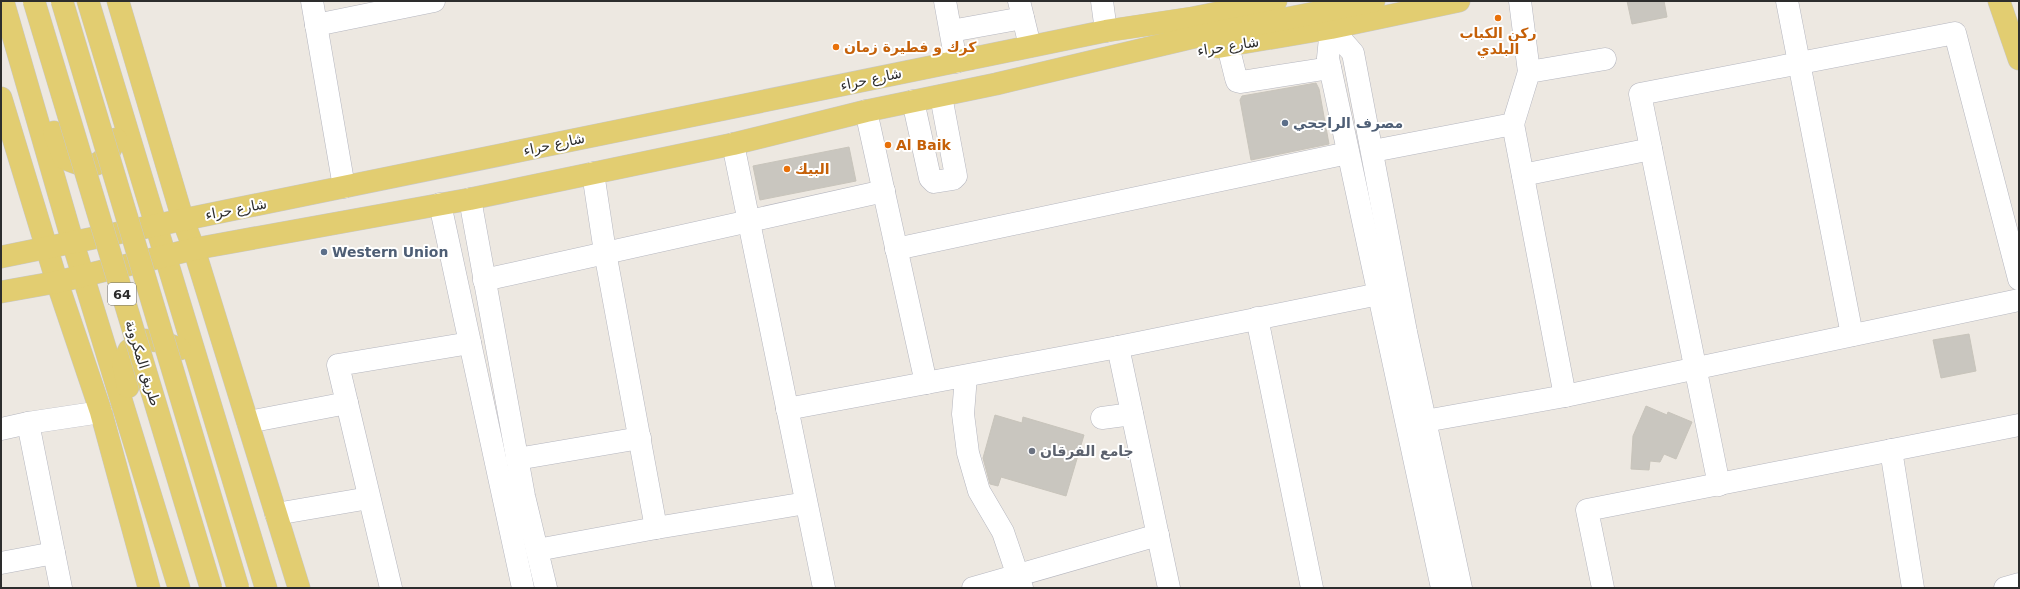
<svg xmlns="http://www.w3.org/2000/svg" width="2020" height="589" viewBox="0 0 2020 589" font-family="'DejaVu Sans',Cairo,sans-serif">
	<rect width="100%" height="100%" fill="#ede8e1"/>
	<!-- building -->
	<g fill="#c9c6bf" stroke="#c8c4bb">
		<path d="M1627 1H1664L1667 17 1632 24Z"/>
		<path d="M1316 83 1319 89 1329 144 1251 160 1240 100 1242 96Z"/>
		<path d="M849 147 856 181 760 200 753 166Z"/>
		<path d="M1969 334 1976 371 1941 378 1933 340Z"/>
		<path d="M1646 406 1667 415 1668 412 1692 422 1676 459 1664 454 1660 462 1650 461 1649 470 1631 469 1633 436Z"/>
		<path d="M995 415 1022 423 1023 417 1084 435 1066 496 1001 477 998 486 990 484 983 458Z"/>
	</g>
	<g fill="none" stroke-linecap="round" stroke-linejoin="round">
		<defs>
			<g id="minor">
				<path d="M312 1 344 187"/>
				<path d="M945 1 956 62"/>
				<path d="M1019 1 1030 46"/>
				<path d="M1102 1 1106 31"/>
				<path d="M1520 1 1529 72"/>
				<path d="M1787 1 1852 335"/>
				<path d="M316 25 434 1"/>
				<path d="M1331 28 1353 53 1406 332 1461 588"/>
				<path d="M1331 28 1328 58 1442 588"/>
				<path d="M951 31 1023 18"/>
				<path d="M1228 46 1236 78 1237 81 1241 82 1330 68"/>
				<path d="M913 101 930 178 934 182 953 179 956 176 941 96"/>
				<path d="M866 111 926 383"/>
				<path d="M1513 124 1565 396"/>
				<path d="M733 144 824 588"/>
				<path d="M1373 151 1513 124 1529 72 1605 59"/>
				<path d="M593 173 605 252 656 528"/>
				<path d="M1523 175 1651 149"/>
				<path d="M470 199 524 496 546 588"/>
				<path d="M440 204 523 588"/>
				<path d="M896 249 1348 153"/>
				<path d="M484 280 884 191"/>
				<path d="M1257 318 1312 588"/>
				<path d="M1118 347 1169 588"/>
				<path d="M966 376 963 414 968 453 979 491 1003 532 1022 588"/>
				<path d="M347 403 391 588"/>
				<path d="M787 409 1118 347 1379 294"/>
				<path d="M1102 418 1132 414"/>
				<path d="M1425 421 1565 396 2019 300"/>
				<path d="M248 422 347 403 338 365 470 343"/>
				<path d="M28 423 61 588"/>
				<path d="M1 429 28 423 101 412"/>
				<path d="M1891 450 1913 588"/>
				<path d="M517 459 640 438"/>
				<path d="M1719 485 1640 94 1955 33 2019 279"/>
				<path d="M276 514 369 498"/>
				<path d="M537 550 656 528 806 503"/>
				<path d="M1 563 54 553"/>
				<path d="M973 588 1158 535"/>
				<path d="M1603 588 1587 510 2019 425"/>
				<path d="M2005 588 2019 584"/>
			</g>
			<g id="major">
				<path d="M3 1 73 243 179 588"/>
				<path d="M88 1 266 588"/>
				<path d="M118 1 183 220 194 249 299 588"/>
				<path d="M1999 1 2019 59"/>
				<path d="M1218 47 1331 28 1459 1"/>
				<path d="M1 98 57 282 101 412 149 588"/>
				<path d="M54 132 64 158C94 172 102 167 116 139"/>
				<path d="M1 257 1106 31 1192 18 1276 1"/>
				<path d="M1 292 57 282 194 249 470 199 733 144 866 111 996 84 1199 36 1374 1"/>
				<path d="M128 387 123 363 129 350 143 340 160 341 180 349"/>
			</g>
		</defs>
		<!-- minor casing -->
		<use href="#minor" stroke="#b5b6bf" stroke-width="23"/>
		<!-- major casing -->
		<use href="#major" stroke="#c8c8c8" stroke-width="23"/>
		<!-- minor -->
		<use href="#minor" stroke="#fff" stroke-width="22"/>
		<!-- major -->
		<use href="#major" stroke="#e2cd71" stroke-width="22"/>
		<defs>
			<g id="major-bridge">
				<path d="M34 1 211 588"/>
				<path d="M62 1 238 588"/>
			</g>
		</defs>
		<!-- major-bridge casing -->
		<use href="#major-bridge" stroke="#c8c8c8" stroke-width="23" stroke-linecap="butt"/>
		<!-- major-bridge -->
		<use href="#major-bridge" stroke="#e2cd71" stroke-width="22"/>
	</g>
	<!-- markers -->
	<g fill="#e8710a" stroke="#fff" stroke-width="1.5">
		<circle cx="1498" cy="18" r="4"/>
		<circle cx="836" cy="47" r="4"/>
		<circle cx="888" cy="145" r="4"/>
		<circle cx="787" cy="169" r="4"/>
	</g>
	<g fill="#5c6f8a" stroke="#fff" stroke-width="1.5">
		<circle cx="1285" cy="123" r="4"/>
		<circle cx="324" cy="252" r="4"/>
	</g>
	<circle fill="#6b7280" stroke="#fff" stroke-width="1.5" cx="1032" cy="451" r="4"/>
	<g text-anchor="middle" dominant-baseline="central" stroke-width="4" stroke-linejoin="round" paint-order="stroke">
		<!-- shield labels -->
		<rect fill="#fff" stroke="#6c6c6c" stroke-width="1" x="108" y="283" width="28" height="22" rx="3"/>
		<g font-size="13" font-weight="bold" fill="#2d2d2d">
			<text x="122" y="294">64</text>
		</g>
		<!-- food labels -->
		<g font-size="14" font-weight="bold" fill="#c56008" stroke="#fff" text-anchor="start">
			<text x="1498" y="33" text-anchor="middle">ركن الكباب<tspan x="1498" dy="16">البلدي</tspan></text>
			<text x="844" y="47">كرك و فطيرة زمان</text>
			<text x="896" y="145">Al Baik</text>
			<text x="795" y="169">البيك</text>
		</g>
		<!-- street labels -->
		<g font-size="14" fill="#2d2d2d" stroke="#fff">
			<text transform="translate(1228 46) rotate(-9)">شارع حراء</text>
			<text transform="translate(871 79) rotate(-12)">شارع حراء</text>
			<text transform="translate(554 144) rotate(-12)">شارع حراء</text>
			<text transform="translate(236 209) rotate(-11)">شارع حراء</text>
			<text transform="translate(143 363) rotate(73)">طريق المكرونة</text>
		</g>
		<!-- service labels -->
		<g font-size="14" font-weight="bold" fill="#4e5e75" stroke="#fff" text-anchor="start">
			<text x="1293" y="123">مصرف الراجحي</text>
			<text x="332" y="252">Western Union</text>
		</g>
		<!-- worship labels -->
		<g font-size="14" font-weight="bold" fill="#5b616d" stroke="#fff" text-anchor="start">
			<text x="1040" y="451">جامع الفرقان</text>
		</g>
	</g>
	<!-- border -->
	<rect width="2020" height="589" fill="none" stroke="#2d2d2d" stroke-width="4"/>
</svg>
